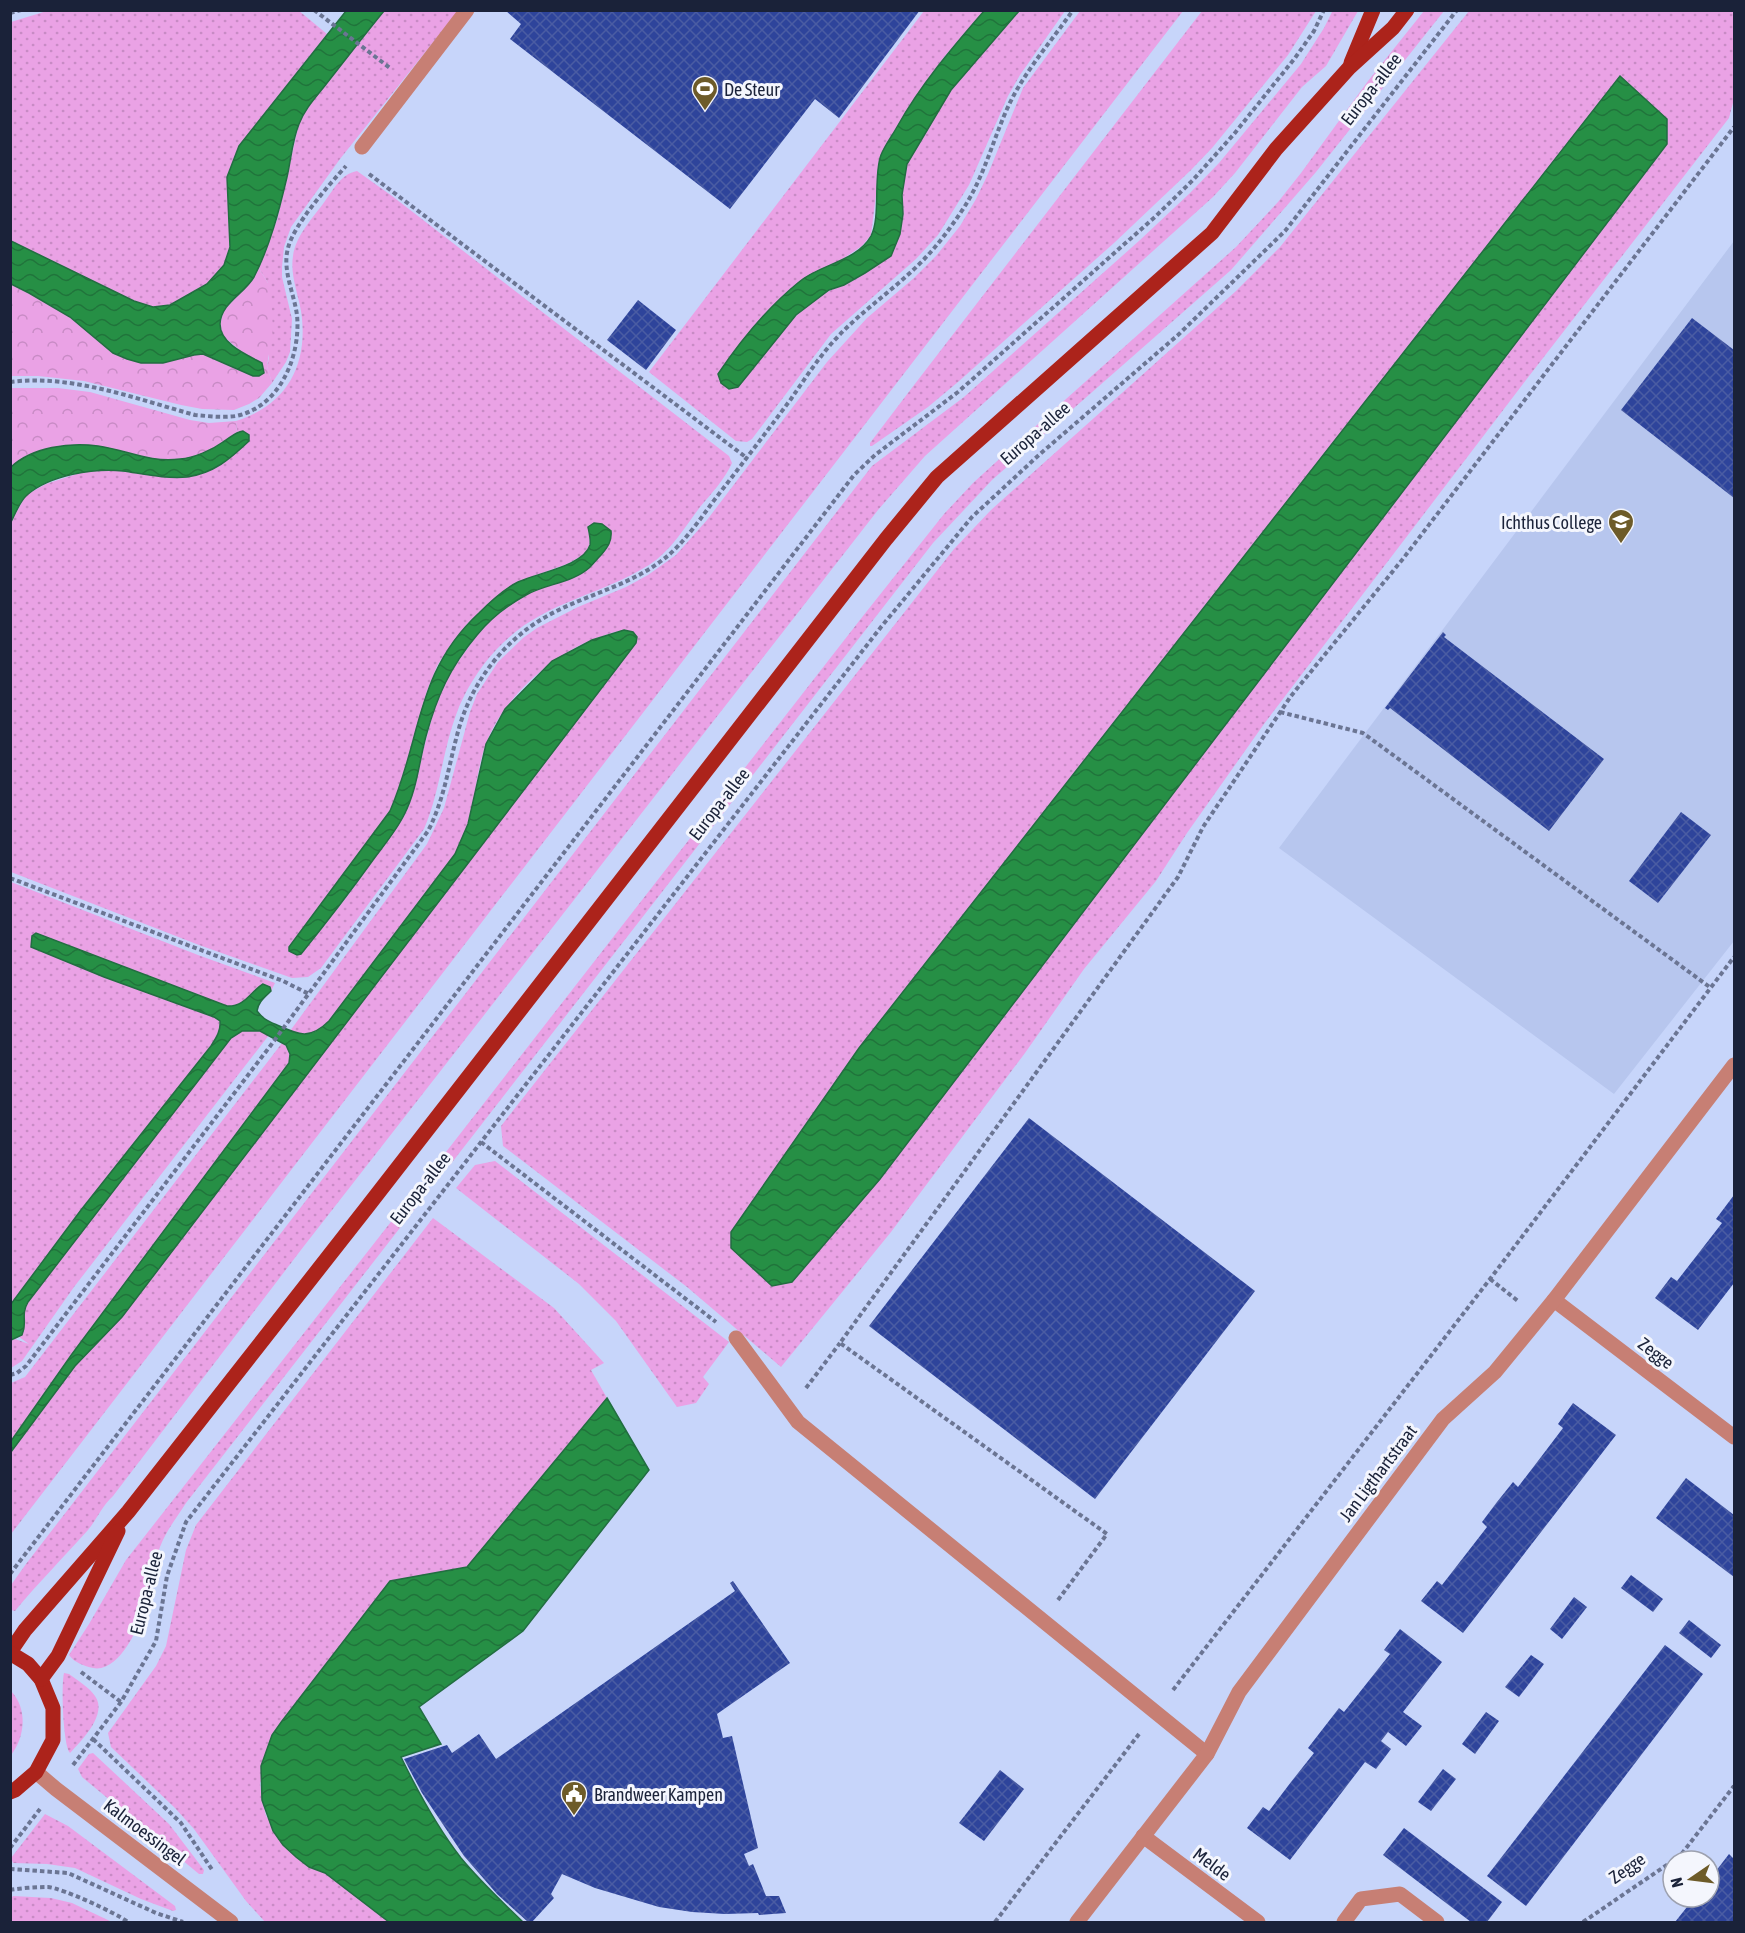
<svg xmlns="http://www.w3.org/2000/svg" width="1745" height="1933" viewBox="0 0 1745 1933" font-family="'Asap Condensed',sans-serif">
	<defs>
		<pattern id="grass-dots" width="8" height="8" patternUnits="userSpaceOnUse" patternTransform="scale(1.5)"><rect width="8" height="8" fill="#eaa2e5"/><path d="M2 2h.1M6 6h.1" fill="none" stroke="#c88bc5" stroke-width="1.8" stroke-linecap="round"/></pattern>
		<pattern id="forest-crowns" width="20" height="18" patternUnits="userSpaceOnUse" patternTransform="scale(1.5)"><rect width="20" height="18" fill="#eaa2e5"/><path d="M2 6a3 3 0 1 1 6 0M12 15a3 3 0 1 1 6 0" fill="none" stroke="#c88bc5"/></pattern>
		<pattern id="water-waves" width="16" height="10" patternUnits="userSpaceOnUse" patternTransform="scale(1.5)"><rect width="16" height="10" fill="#268f45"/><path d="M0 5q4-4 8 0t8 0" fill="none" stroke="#20743b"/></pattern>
		<pattern id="building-cross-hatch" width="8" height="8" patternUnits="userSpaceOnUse" patternTransform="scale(1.5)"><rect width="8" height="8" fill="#2e449b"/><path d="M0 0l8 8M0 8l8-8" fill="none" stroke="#4a5ca3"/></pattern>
	</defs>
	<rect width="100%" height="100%" fill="#c7d5fa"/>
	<!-- built -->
	<path fill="#b7c6ee" d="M1734 241V941L1614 1094 1279 848Z"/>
	<!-- grass -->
	<g fill="url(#grass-dots)" fill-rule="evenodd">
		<path d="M50 10H298L327 34 239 146 227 178 230 247 224 265 207 284 170 305 153 307 134 301 11 241V22Z"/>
		<path d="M1333 10 1358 11 1326 66 1302 87 1235 173 1213 197 925 456 878 510 304 1246 113 1496C102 1506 97 1519 88 1530 64 1557 38 1583 15 1611L11 1610V1585L26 1564 872 466 964 397 1140 240 1190 193 1219 163 1301 64 1324 28Z"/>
		<path d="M384 11H458L340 159 291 227 284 247 282 267V277L292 319 290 352 286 362 272 383 267 366 269 358 268 283 258 267 277 220 299 123 304 112Z"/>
		<path d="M924 11H984L944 57 910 105 881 155 871 235 862 246 835 264 801 280 776 339C791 320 808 302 829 291 835 288 841 286 847 284 862 275 877 265 891 256L903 214 902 195 907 164 951 90 1019 11H1065L1020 75 1008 96 969 185 938 235 916 259 831 334 752 439 747 442 736 441 649 372Z"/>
		<path d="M1080 11H1183L11 1534 10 1452 75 1366 122 1317 636 643 637 637C627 625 612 633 600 637 554 652 502 699 486 744 476 770 476 799 468 825 465 835 460 845 455 854L329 1021C318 1032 306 1038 290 1031L427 844 444 808 470 712 477 694 498 662 523 638 537 628 578 607 626 587 648 575 676 555 707 520 827 362 867 318 914 278 936 256 960 226 976 199 988 174 1023 88Z"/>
		<path d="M1202 11H1316L1288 55 1212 148 1191 170 1114 243 958 382 928 407 872 446H870V443L911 389Z"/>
		<path d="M1424 11H1444L1316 172 1231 270 992 480 933 543 450 1165 446 1152 863 616 944 514 973 483 1028 433 1236 247 1278 202 1301 173 1368 81Z"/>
		<path d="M1469 11H1734V99L1729 118 1526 380 1264 724 1187 833 1156 881 1084 969 1025 1053 891 1232 781 1367 687 1287 503 1146 501 1126 954 549 991 510 1236 291 1280 247Z"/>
		<path d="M357 171 392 196 729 456 732 463C725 479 711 494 700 507 685 527 671 551 649 565 596 598 541 601 496 650 479 668 464 692 456 715 442 753 440 792 424 829L321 968 308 977 292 978 199 945 11 872V522L26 495 46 484 86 471H120L165 477 243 431 237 432 236 421C288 405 309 363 301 311 298 293 290 275 293 256 296 235 313 218 325 201 334 189 341 174 357 171ZM589 526 606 549 588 569 528 593 513 602 493 618 477 635 445 680 436 702 410 801 404 816 346 898 301 954 297 955 361 852 390 811 399 790 427 691 437 666 450 646 466 625 488 604 517 582 567 564 585 554 590 544Z"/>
		<path d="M11 882 198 955 275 983 271 991 270 987 260 986C250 997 243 1007 227 1006L36 934 214 1017 220 1021C221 1031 216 1038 211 1046L11 1304Z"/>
		<path d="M249 1030 260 1031 269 1035 74 1287 22 1361 11 1368V1340L15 1339 29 1344 19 1337 22 1335 23 1312 28 1302 231 1038 242 1031Z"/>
		<path d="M282 1043 289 1049V1063L72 1354 11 1441V1383L25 1377Z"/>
		<path d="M495 1161 729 1342 703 1377 709 1384 696 1403 677 1407 616 1321 579 1284 456 1188 475 1165Z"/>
		<path d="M417 1206 186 1503C177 1517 166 1531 160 1547 153 1566 152 1587 146 1606 139 1627 119 1673 93 1668 84 1666 75 1663 69 1655L89 1624 126 1560 401 1209Z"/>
		<path d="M433 1218 554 1308 604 1363 591 1370 607 1398 467 1567 390 1582 260 1783 262 1800 266 1816 309 1867 325 1873 389 1922H265L246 1901 194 1829 175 1808 111 1747 108 1733 156 1666 166 1646 186 1550 196 1525Z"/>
		<path d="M64 1673 69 1674C77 1680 89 1687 95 1696 108 1714 82 1740 70 1753 63 1746 61 1684 64 1673Z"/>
		<path d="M11 1691C28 1709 25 1737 11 1755Z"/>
		<path d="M93 1753 169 1824 204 1870 203 1874H199L82 1777 78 1769 89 1754Z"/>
		<path d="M45 1814 68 1826 175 1906 176 1910 173 1911 141 1899 75 1868 47 1864 13 1863 11 1858Z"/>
		<path d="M13 1896 51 1898 72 1903 112 1922H11V1899Z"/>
	</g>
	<!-- forest -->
	<g fill="url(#forest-crowns)">
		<path d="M258 267 268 283 271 297 273 330 267 366 272 383 259 398 249 404 234 410 202 409 181 405 84 381 38 376H11V284L29 293 70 317 113 353 163 363 194 355 203 354 253 376 243 353 223 336 220 324 224 310 248 285Z"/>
		<path d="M11 388H58L90 392 190 420 209 423 236 421 237 432C221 444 200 458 179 459 168 460 154 460 143 458 128 455 113 448 98 446 69 442 33 447 11 467Z"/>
	</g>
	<!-- water -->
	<g fill="url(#water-waves)" stroke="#226e41" stroke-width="1.5">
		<path d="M346 11H384C365 34 346 59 327 83 317 96 305 108 299 124 292 141 291 160 287 177 279 211 270 246 254 277 244 294 221 303 220 324 220 344 247 355 262 363L264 373 259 376H253L203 354 194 355 163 363H141L127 359 113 353 70 317 29 293 11 284V241L134 301 153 307 170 305 207 284 224 265 230 247 227 177 239 146Z"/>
		<path d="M984 11H1019L951 90 907 164 902 195 903 214 900 234 891 256 865 273 844 285 829 290 796 315 738 387 729 389 721 383 718 374C741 340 767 308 799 282 820 264 856 262 871 236 881 217 873 176 881 155 885 145 892 136 897 127 921 84 952 48 984 11Z"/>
		<path d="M1620 76 1667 119V144L880 1179 792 1282 772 1286 731 1248V1232L859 1048Z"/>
		<path d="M243 431 249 435V441C230 459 214 473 187 477 166 479 144 474 123 471 94 468 50 475 27 495 20 501 15 514 11 522V467C32 447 70 442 98 446 127 450 149 463 180 459 194 458 212 450 223 442 230 438 235 432 243 431Z"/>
		<path d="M594 523 602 524 611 531C612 541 608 547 601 555 597 559 593 564 589 568 572 583 545 584 526 595 508 605 490 619 477 635 450 667 437 696 426 736 419 762 417 790 404 815 396 831 384 845 373 860 350 892 326 923 301 954L297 955 289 951V947L390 811C422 738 415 672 479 613 490 602 504 589 518 582 537 573 584 566 590 545 591 540 589 532 588 527Z"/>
		<path d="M624 630 633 632 637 637 636 643 122 1317 75 1366 11 1452V1441L72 1354 289 1063 290 1054 286 1045 260 1031H242L231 1038 28 1302C20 1316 28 1322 22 1335L11 1340V1304L81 1210 211 1046C216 1038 221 1031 220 1021L214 1017 104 977 31 947 32 936 36 933 227 1006C245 1007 250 992 263 984L270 987 271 991C265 997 258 1002 257 1011 263 1019 268 1021 277 1025 299 1035 310 1040 329 1021L455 854 468 824 486 744 505 709 552 661 592 640Z"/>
		<path d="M607 1398 649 1470 523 1631 419 1707 441 1744 401 1757C418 1792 437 1827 461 1858 480 1881 502 1902 523 1922H389L325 1873 309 1867 296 1857 283 1845 273 1831 262 1800 261 1766 272 1735 282 1721 390 1581 467 1567Z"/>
	</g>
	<!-- building -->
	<g fill="url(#building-cross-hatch)">
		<path d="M505 10H920L839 118 815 99 730 209 510 39 521 24Z"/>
		<path d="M638 300 676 330 646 370 607 340Z"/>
		<path d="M1692 318 1734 350V498L1621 410Z"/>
		<path d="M1443 632 1446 635 1444 637 1604 759 1549 831 1390 708 1388 710 1385 708Z"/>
		<path d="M1681 812 1711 835 1658 903 1629 881Z"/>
		<path d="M1029 1118 1255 1291 1095 1499 869 1326Z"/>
		<path d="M1734 1195V1283L1698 1330 1655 1298 1671 1277 1677 1281 1722 1223 1716 1219Z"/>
		<path d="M1573 1403 1616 1435 1463 1633 1421 1601 1437 1581 1442 1585 1487 1527 1482 1522 1497 1502 1513 1482 1518 1487 1541 1457 1563 1428 1558 1424Z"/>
		<path d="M1686 1478 1734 1515V1577L1656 1518Z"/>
		<path d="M1631 1575 1663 1599 1653 1612 1621 1588Z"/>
		<path d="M733 1581 790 1663 717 1714 723 1738 732 1736 758 1848 744 1854 749 1866 753 1864 766 1896H779L786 1913 759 1915 758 1913 725 1914 692 1912 659 1907 595 1888 562 1874 551 1894 554 1898 532 1922H528L497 1894 464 1856 422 1793 404 1759 447 1745 452 1753 479 1734 496 1759 735 1591 730 1583Z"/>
		<path d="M1574 1597 1587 1607 1562 1639 1550 1629Z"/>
		<path d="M1689 1620 1721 1645 1711 1658 1679 1633Z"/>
		<path d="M1400 1629 1442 1662 1403 1712 1422 1726 1406 1746 1388 1732 1381 1741 1391 1749 1376 1769 1365 1762 1290 1860 1247 1828 1263 1807 1269 1811 1291 1782 1314 1753 1308 1748 1339 1708 1344 1712 1390 1654 1384 1650Z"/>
		<path d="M1665 1645 1703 1674 1526 1906 1487 1876Z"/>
		<path d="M1531 1655 1544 1664 1519 1697 1505 1687Z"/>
		<path d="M1486 1712 1499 1721 1475 1754 1462 1744Z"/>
		<path d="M1443 1769 1456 1779 1431 1811 1418 1802Z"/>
		<path d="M1000 1770 1024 1789 984 1841 959 1823Z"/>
		<path d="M1404 1828 1502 1902 1487 1922H1471L1383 1855Z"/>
		<path d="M1729 1854 1734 1859V1922H1675L1695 1897H1709V1880Z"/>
	</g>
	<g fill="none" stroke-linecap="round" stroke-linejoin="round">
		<!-- path -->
		<g stroke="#6b7593" stroke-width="4" stroke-dasharray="4.5 3" stroke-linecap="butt">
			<path d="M314 10 390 68"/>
			<path d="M10 13 21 10"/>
			<path d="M369 174 747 458"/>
			<path d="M10 382C72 374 136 399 195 415 208 416 222 418 236 416 280 407 301 356 297 315 294 293 282 270 288 248 294 224 329 185 346 166"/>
			<path d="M1280 712 1363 733 1711 988"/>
			<path d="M10 878 283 981 309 994"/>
			<path d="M481 1142 716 1322"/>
			<path d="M1490 1279 1518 1301"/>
			<path d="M10 1375 17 1373 26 1366 271 1045 428 831C445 798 449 763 459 728 472 683 502 643 542 619 587 592 642 585 679 545 691 532 702 517 712 503 739 468 765 434 791 399 804 380 817 360 832 343 861 310 899 287 928 255 940 242 951 227 961 212 984 178 991 145 1007 109 1023 73 1051 42 1073 10"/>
			<path d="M806 1388 840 1343"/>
			<path d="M10 1574 854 475 875 455 958 392 1156 216 1193 180 1234 134 1295 58 1314 31 1324 10"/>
			<path d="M1058 1600 1107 1534 840 1343 1178 877 1203 827 1291 696 1402 560 1734 127"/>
			<path d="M81 1672 121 1702"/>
			<path d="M1173 1690 1490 1279 1734 957"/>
			<path d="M93 1739 181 1823 213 1871"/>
			<path d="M73 1765 121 1702 156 1641 167 1576 186 1522 881 627 972 517 1040 454 1178 335 1285 231 1457 10"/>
			<path d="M10 1848 40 1809"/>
			<path d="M10 1869 68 1873 156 1913 183 1922"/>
			<path d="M10 1890C22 1888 36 1887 48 1887 62 1888 116 1913 128 1922"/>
			<path d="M995 1922 1139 1734"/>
			<path d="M1583 1922 1680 1856 1734 1786"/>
		</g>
		<!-- minor -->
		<g stroke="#c77f74" stroke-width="15">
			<path d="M362 147 467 10"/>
			<path d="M1554 1300 1734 1437"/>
			<path d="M736 1338 798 1422 1207 1754"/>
			<path d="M36 1772 56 1789 231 1922"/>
			<path d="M1143 1836 1258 1922"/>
			<path d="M1077 1922 1207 1754 1239 1692 1443 1419 1495 1372 1554 1300 1734 1065"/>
			<path d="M1344 1922 1361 1899 1400 1894 1437 1922"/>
		</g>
		<!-- major -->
		<g stroke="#ac231b" stroke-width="15">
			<path d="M1351 63 1373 10"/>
			<path d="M10 1652 25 1630 128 1512 368 1206 886 539 937 477 1212 233 1276 149 1349 68 1393 28 1407 10"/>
			<path d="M10 1653 28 1664 41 1679 53 1708V1740L36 1772 15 1790 10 1792"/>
			<path d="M41 1679 58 1656 118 1531"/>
		</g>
	</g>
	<!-- icons -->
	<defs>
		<symbol id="stadium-pin" viewBox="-11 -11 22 30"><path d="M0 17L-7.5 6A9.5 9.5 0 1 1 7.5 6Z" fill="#6d5b29" stroke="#f4f6fd"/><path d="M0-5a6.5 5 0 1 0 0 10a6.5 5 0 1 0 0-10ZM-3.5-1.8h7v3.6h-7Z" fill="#fff"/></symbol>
		<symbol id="school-pin" viewBox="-11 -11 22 30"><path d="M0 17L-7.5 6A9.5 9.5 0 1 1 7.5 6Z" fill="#6d5b29" stroke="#f4f6fd"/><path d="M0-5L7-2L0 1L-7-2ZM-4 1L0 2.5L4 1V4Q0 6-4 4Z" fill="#fff"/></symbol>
		<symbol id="civic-pin" viewBox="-11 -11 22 30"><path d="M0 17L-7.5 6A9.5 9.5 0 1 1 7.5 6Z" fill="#6d5b29" stroke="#f4f6fd"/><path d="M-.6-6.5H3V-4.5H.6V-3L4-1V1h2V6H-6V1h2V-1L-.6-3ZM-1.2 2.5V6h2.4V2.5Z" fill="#fff"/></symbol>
	</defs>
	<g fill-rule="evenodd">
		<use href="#stadium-pin" x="690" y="74" width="30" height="40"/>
		<use href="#school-pin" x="1606" y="507" width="30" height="40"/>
		<use href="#civic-pin" x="559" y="1779" width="30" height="40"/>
	</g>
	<g text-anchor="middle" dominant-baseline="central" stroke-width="6" stroke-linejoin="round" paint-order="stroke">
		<!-- poi labels -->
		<g font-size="18" fill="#1a2239" stroke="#f4f6fd" text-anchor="start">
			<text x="724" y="89">De Steur</text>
			<text x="1602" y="522" text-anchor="end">Ichthus College</text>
			<text x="594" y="1794">Brandweer Kampen</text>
		</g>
		<!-- street labels -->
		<g font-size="18" fill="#1a2239" stroke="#f4f6fd">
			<text transform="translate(1371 89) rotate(-52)">Europa-allee</text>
			<text transform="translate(1035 433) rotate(-41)">Europa-allee</text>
			<text transform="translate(719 804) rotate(-52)">Europa-allee</text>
			<text transform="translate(420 1188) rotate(-52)">Europa-allee</text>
			<text transform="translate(1656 1353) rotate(37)">Zegge</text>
			<text transform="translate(1378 1473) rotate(-53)">Jan Ligthartstraat</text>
			<text transform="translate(146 1593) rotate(-76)">Europa-allee</text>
			<text transform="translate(145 1832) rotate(37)">Kalmoessingel</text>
			<text transform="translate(1212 1864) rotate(37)">Melde</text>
			<text transform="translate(1627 1868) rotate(-35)">Zegge</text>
		</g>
	</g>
	<!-- border -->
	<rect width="1745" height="1933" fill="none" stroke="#1a2239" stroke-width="24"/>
	<!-- north arrow -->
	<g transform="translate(1691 1879) rotate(256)"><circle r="28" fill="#f4f6fd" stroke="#9da1af" stroke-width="1.5"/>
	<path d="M0-4.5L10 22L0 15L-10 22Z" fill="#6d5b29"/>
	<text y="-9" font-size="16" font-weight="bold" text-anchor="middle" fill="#1a2239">N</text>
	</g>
</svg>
